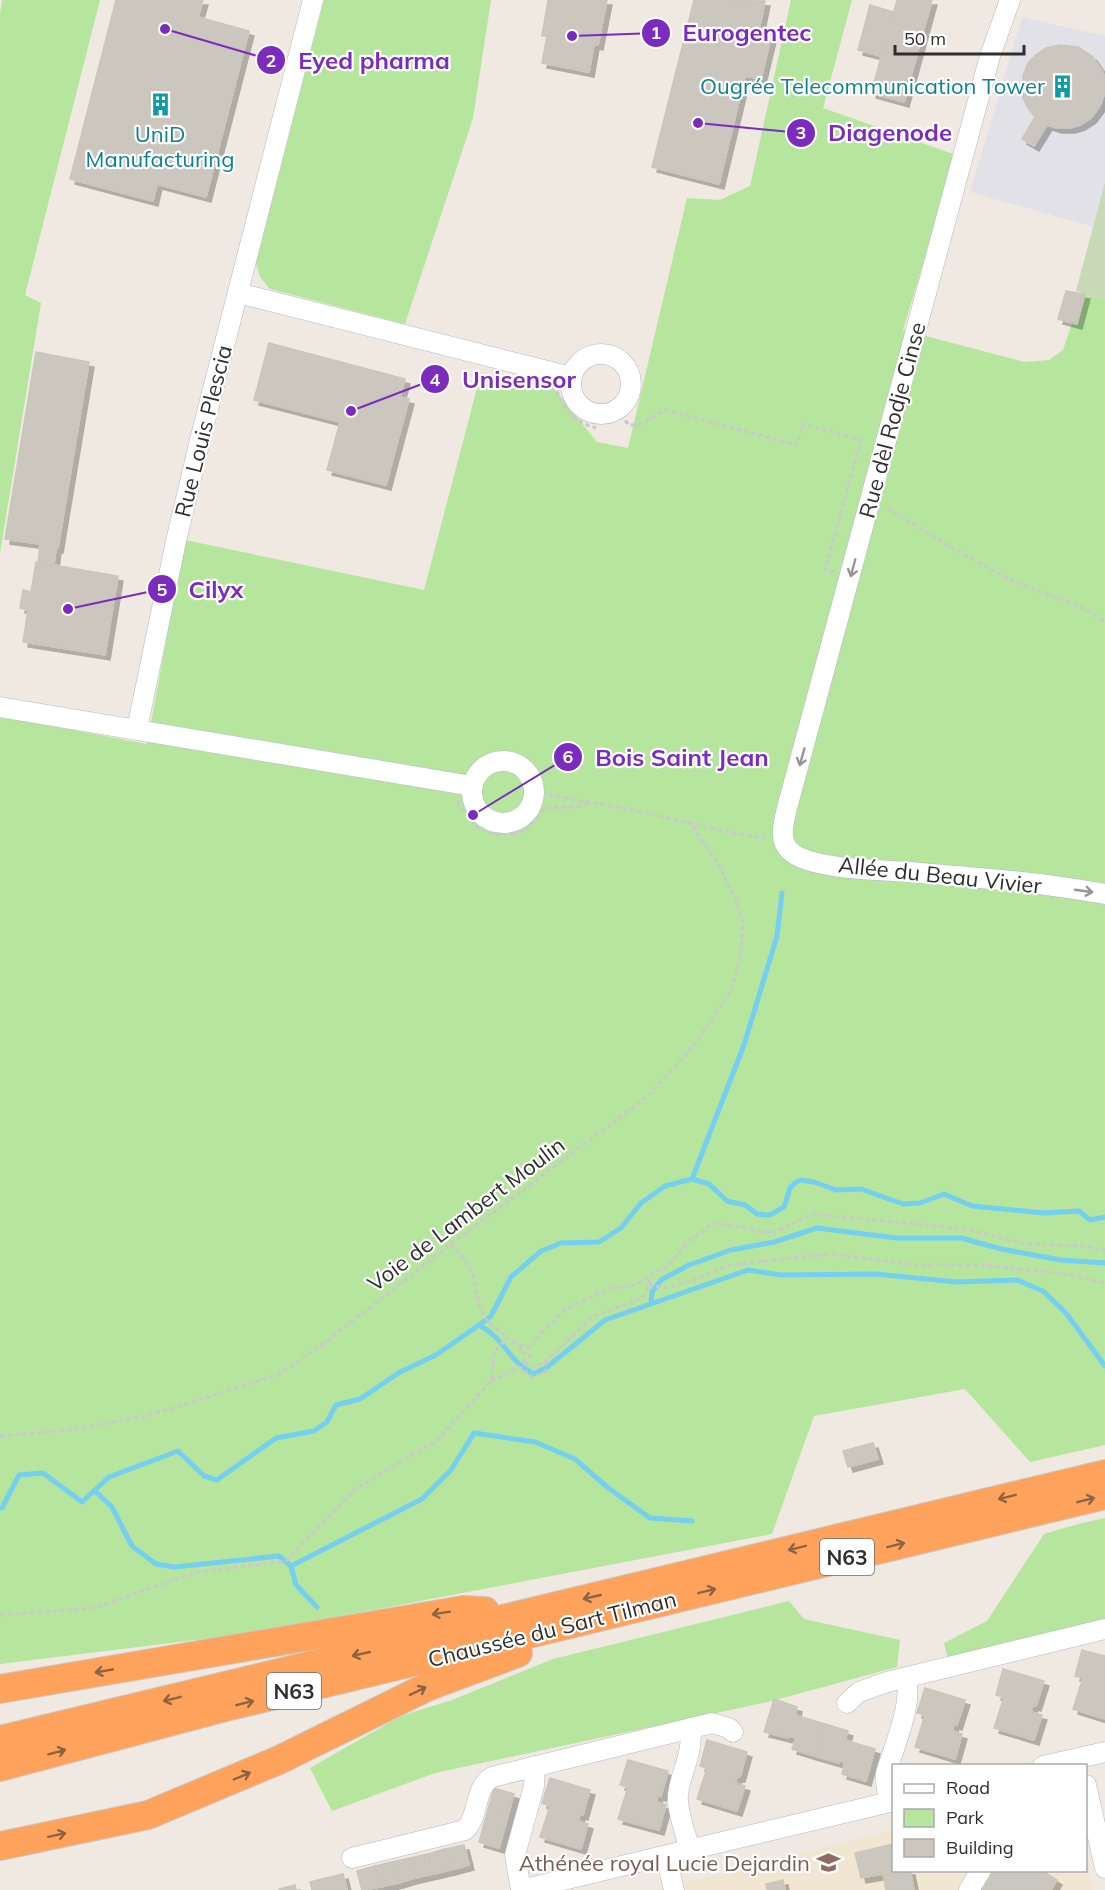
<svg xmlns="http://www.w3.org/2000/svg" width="1105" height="1890" viewBox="0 0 1105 1890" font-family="Mulish,sans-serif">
	<defs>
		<filter id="shadow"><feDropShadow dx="5" dy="5" stdDeviation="0" flood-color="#0004"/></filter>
	</defs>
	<rect width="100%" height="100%" fill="#efe9e1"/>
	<!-- industrial -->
	<path fill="#e3e1e8" d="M1022 17 1105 36V182L1093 227 970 192Z"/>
	<!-- education -->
	<path fill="#f0e6d1" d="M893 1830 894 1870H1086V1856L1093 1890H656Z"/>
	<!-- green -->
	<g fill="#b6e59e">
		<path d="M2 0H100L25 295 41 303 0 553V14Z"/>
		<path d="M324 0H491L473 118 405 324 270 289 260 277 256 263Z"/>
		<path d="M791 0H852L823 108 956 155 903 330 1025 362 1049 360 1063 350 1072 323 1077 324 1085 294 1105 300V1445L1030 1462 965 1389 814 1416 772 1534 252 1633 0 1664V716L147 744 185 540 424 590 481 373 551 385 597 442 628 448 687 198 720 200 750 186Z"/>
		<path d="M1105 1518V1623L949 1663 944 1643 987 1621 1044 1534 1078 1524Z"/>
		<path d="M789 1601 804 1619 900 1640 897 1667 768 1702 435 1773 332 1811 310 1768 401 1716 452 1700 553 1659Z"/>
	</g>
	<!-- cemetery -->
	<path fill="#c8d9b8" d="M1105 182V300L1076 291Z"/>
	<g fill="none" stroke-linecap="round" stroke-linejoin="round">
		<!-- stream -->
		<g stroke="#75cff0" stroke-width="5">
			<path d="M692 1179 744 1045 777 936 782 893"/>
			<path d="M651 1304 652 1292 661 1280 689 1265 731 1250 774 1242 817 1228 896 1238H961L1001 1249 1061 1260 1105 1263"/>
			<path d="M479 1325C505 1339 508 1360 533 1374L546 1368 605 1320 748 1270 781 1275 875 1274 957 1282 1017 1280 1043 1291 1066 1313 1105 1366"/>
			<path d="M95 1491 112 1507 132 1546 156 1564 174 1567 279 1556 291 1566 296 1585 317 1607"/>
			<path d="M0 1508H2L19 1475 43 1473 82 1502 109 1477 178 1451 204 1476 217 1480 276 1438 314 1431 327 1422 336 1405 360 1399 400 1372 436 1355 479 1325 491 1316 511 1277 541 1251 561 1243 599 1242 621 1228 641 1203 665 1186 692 1179 709 1184 727 1201 745 1205 757 1214 770 1215 784 1207 790 1188 796 1182 801 1180 814 1182 836 1190 861 1189 903 1204 920 1203 944 1194 972 1206 1044 1213 1079 1211 1090 1220 1105 1217"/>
			<path d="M291 1566 422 1499 451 1470 474 1433 535 1442 575 1459 607 1487 650 1518 692 1521"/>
		</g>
	</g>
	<!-- building -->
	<g fill="#cbc7bf" stroke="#cbc5ba" stroke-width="1.5" filter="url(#shadow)">
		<path d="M116 0H203L198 17 249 31 206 197 157 184 153 201 70 179Z"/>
		<path d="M548 0H607L598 45 594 44 589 72 542 63 547 36H542Z"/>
		<path d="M694 0 765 1 759 30 772 33 761 79 745 76 719 184 652 167Z"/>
		<path d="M897 0H932L904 102 871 93Z"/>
		<path d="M870 5 893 12 881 56 858 50Z"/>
		<path d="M1060 45 1078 47 1092 56 1103 72 1105 81 1104 95 1100 106 1091 118 1080 125 1070 128H1057L1047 125 1034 146 1022 139 1035 117 1028 108 1023 98V76L1028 63 1036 55 1046 48Z"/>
		<circle cx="1063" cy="86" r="10"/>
		<path d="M1066 291 1085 294 1077 324 1058 319Z"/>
		<path d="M269 343 405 379 400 397 409 399 386 485 327 470 340 422 254 400Z"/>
		<path d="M36 352 89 362 58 548H56L54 565 38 563 40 544 5 539Z"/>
		<path d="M36 562 118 576 105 655 23 642 28 610 20 608 23 590 31 592Z"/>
		<path d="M873 1443 878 1459 848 1467 843 1451Z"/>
		<path d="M1082 1650 1105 1656V1719L1073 1709 1083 1678 1075 1676Z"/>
		<path d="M1003 1669 1044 1681 1036 1706 1033 1705 1031 1712 1042 1715 1034 1740 994 1728 1004 1697 996 1695Z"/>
		<path d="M925 1688 965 1700 957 1725 954 1724 952 1731 962 1734 955 1759 915 1747 925 1715 917 1713Z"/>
		<path d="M774 1699 797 1707 795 1715 825 1724 815 1756 792 1749 796 1738 789 1736 788 1738 764 1732Z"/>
		<path d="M825 1724 848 1731 845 1740 875 1749 866 1781 842 1774 845 1762 839 1761V1763L815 1756Z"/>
		<path d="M707 1740 747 1752 740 1777H737L735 1783 745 1786 737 1811 697 1799 707 1768 700 1766Z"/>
		<path d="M628 1760 668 1771 661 1796 658 1795 656 1802 666 1805 659 1830 618 1819 628 1787 620 1785Z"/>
		<path d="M550 1778 590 1790 583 1815 580 1814 578 1821 588 1824 581 1849 540 1837 550 1806 542 1803Z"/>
		<path d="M494 1788 514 1794 509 1812 489 1806Z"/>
		<path d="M489 1806 509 1812 504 1830 484 1824Z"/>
		<path d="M484 1824 504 1830 499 1848 479 1842Z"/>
		<path d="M894 1844V1870H910L914 1890H886L883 1874 861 1878 855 1853Z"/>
		<path d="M464 1845 469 1865 450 1870 445 1849Z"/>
		<path d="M445 1849 450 1870 433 1874 428 1854Z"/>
		<path d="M428 1854 433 1874 415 1878 410 1858Z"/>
		<path d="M410 1858 415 1878 398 1883 392 1862Z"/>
		<path d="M392 1862 398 1883 380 1887 375 1866Z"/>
		<path d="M375 1866 380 1887 362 1890 357 1871Z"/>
		<path d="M984 1870H1041L1057 1880 1051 1890H972Z"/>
		<path d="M343 1874 347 1890H329L326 1878Z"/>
		<path d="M326 1878 329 1890H312L310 1882Z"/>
		<path d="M783 1880 785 1890H767L766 1884Z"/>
		<path d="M295 1885 296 1890H279V1889Z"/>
	</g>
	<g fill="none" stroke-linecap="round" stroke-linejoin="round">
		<defs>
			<g id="minor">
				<path d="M1010 0 990 56 787 808C784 822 778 840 790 851 811 870 881 870 910 872 940 875 971 877 1001 880 1036 883 1070 888 1105 894"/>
				<path d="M238 293 571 377"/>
				<circle cx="601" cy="384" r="30"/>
				<path d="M0 707 472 786"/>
				<path d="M137 729 176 541 201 436 313 0"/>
				<circle cx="503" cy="792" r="31"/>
				<path d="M847 1703 859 1692 887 1682 1105 1629"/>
				<path d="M690 1728C694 1752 681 1771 678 1794 676 1808 686 1835 690 1850"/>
				<path d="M1043 1766 1105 1752"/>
				<path d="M1086 1785 1105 1868"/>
				<path d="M889 1802 886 1782V1773C894 1746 913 1705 906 1678"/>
				<path d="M666 1856 674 1890"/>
				<path d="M352 1858 465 1830C480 1816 473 1789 492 1777L712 1723 729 1728 733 1732"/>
				<path d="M521 1890 894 1801"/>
				<path d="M521 1890 515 1855 534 1786 535 1766"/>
				<path d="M969 1890 981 1870"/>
			</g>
			<g id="highway">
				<path d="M0 1689 463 1610 485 1611"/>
				<path d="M0 1740 1105 1474"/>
				<path d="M0 1767 226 1707 1105 1495"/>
				<path d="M0 1846 148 1815 279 1760 427 1687 518 1653"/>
			</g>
		</defs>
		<!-- minor casing -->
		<use href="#minor" stroke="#b4b7c1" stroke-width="21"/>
		<!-- highway casing -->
		<use href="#highway" stroke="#c9c9c9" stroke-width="30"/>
		<!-- path -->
		<g stroke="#c9c9c9" stroke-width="3" stroke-dasharray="4.5 3" stroke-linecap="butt">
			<path d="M557 391C565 411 574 422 596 428"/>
			<path d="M616 409 620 417 630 425H639L665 410 797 445 802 424 861 440 825 570 834 572"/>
			<path d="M887 508C929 534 971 560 1016 582 1046 596 1079 601 1105 622"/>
			<path d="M534 792 633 810 733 833 764 838"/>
			<path d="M457 802 478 827 490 833 502 835 516 833 527 829 543 810 548 808 578 807 591 803"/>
			<path d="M451 1244 465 1260 473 1275 479 1305 486 1319 507 1338"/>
			<path d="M649 1285 666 1288 694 1280 729 1265 831 1254 916 1265H983L1064 1274 1105 1283"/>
			<path d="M520 1345 521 1352 530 1355 521 1365"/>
			<path d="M524 1363 535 1367 546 1361 594 1316 643 1298 649 1285 650 1277"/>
			<path d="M491 1381 519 1367 532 1377 545 1372 546 1361"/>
			<path d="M0 1436 70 1430 150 1415 277 1375 318 1348 451 1244 647 1097 691 1049 729 995 740 959 743 923 735 898 719 865 691 824"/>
			<path d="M0 1615 94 1608 197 1572 286 1561 355 1489 436 1441 491 1381 495 1351 507 1338 520 1345 531 1348 537 1337 566 1309 611 1288 631 1286 650 1277 653 1273 667 1267 689 1241 714 1223 747 1228 759 1232H775L813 1214 966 1229 1025 1244 1082 1246 1105 1250"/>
		</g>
		<!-- minor -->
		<use href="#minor" stroke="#fff" stroke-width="20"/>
		<!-- highway -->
		<use href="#highway" stroke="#ffa35c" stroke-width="28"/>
	</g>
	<!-- one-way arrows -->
	<defs><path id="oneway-shaft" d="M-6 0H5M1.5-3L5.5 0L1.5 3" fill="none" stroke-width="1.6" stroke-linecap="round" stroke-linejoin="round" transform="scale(1.5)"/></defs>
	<g stroke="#969696">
		<use href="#oneway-shaft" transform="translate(853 568) rotate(105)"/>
		<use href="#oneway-shaft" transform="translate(802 757) rotate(106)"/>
		<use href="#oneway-shaft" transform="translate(1084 891) rotate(8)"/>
	</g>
	<g stroke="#8c6343">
		<use href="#oneway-shaft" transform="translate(1007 1497) rotate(166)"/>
		<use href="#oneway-shaft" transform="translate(1086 1500) rotate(-14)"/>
		<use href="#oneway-shaft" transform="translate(896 1545) rotate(-14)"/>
		<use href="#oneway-shaft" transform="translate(797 1548) rotate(166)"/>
		<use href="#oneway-shaft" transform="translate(707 1591) rotate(-14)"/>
		<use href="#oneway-shaft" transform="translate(592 1597) rotate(167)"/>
		<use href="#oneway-shaft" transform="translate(441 1613) rotate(171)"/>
		<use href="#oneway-shaft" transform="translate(361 1654) rotate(167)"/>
		<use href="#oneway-shaft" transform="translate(104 1671) rotate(170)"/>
		<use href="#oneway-shaft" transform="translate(418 1691) rotate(-26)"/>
		<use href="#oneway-shaft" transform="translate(172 1699) rotate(166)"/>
		<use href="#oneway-shaft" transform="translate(245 1703) rotate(-14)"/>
		<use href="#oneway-shaft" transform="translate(57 1752) rotate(-15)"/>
		<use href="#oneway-shaft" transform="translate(242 1776) rotate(-23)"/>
		<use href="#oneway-shaft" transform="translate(57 1835) rotate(-12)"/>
	</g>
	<!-- icons -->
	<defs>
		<symbol id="building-bare" viewBox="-9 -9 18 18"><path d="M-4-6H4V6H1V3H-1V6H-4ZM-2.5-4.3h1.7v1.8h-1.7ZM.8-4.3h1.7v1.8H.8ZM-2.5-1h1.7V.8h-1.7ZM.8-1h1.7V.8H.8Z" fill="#0f9aa8" stroke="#fff" stroke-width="2.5" paint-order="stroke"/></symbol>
		<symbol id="school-bare" viewBox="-9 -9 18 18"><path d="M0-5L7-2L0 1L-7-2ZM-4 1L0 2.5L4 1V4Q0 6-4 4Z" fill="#8d6e63" stroke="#fff" stroke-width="2.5" paint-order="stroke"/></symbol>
	</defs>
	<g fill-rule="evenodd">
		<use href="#building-bare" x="1046" y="70" width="33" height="33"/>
		<use href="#building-bare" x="144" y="88" width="33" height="33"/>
		<use href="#school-bare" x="812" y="1846" width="33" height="33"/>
	</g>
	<g text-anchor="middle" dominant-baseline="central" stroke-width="4.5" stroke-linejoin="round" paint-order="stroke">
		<!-- shield labels -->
		<g fill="#fff" stroke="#6d6d6d" stroke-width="1.5">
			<rect x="820" y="1539" width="54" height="36" rx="4.5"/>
			<rect x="267" y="1673" width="54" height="36" rx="4.5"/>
		</g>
		<g font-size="21" font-weight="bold" fill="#2e2e2e">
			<text x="847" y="1557">N63</text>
			<text x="294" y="1691">N63</text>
		</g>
		<!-- culture labels -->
		<g font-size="22" fill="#0d838f" stroke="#fff" text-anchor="end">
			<text x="1045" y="86">Ougrée Telecommunication Tower</text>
			<text x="160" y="134" text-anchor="middle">UniD<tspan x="160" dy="25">Manufacturing</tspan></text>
		</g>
		<!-- street labels -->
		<g font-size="22" fill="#2e2e2e" stroke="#fff">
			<text transform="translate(892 420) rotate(-75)">Rue dèl Rodje Cinse</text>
			<text transform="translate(203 431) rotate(-76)">Rue Louis Plescia</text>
			<text transform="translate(940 875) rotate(6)">Allée du Beau Vivier</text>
			<text transform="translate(466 1214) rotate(-37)">Voie de Lambert Moulin</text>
			<text transform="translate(552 1629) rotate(-14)">Chaussée du Sart Tilman</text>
		</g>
		<!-- education labels -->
		<g font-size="22" fill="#785e54" stroke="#fff" text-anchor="end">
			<text x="810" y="1863">Athénée royal Lucie Dejardin</text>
		</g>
	</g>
	<!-- callouts -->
	<path fill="none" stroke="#7b2cbf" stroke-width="2" d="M572 36L656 33M165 29L271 60M698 123L801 133M351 411L435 379M68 609L162 589M473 815L568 757"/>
	<g fill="#7b2cbf" stroke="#fff" stroke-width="2">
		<circle cx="572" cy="36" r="6"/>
		<circle cx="165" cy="29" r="6"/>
		<circle cx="698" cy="123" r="6"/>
		<circle cx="351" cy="411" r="6"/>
		<circle cx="68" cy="609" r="6"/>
		<circle cx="473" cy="815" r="6"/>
		<circle cx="656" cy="33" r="15"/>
		<circle cx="271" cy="60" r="15"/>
		<circle cx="801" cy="133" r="15"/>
		<circle cx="435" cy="379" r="15"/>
		<circle cx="162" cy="589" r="15"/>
		<circle cx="568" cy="757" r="15"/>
	</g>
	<g font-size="18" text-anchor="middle" font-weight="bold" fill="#fff">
		<text x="656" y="39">1</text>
		<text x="271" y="67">2</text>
		<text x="801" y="139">3</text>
		<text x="435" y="386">4</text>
		<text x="162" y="596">5</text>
		<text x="568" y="763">6</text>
	</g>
	<g font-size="24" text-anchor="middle" font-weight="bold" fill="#7b2cbf" stroke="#fff" stroke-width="4.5" stroke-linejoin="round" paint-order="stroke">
		<text x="747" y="41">Eurogentec</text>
		<text x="374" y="69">Eyed pharma</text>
		<text x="890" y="141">Diagenode</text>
		<text x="519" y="388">Unisensor</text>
		<text x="216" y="598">Cilyx</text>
		<text x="682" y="766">Bois Saint Jean</text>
	</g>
	<!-- legend -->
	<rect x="892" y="1764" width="195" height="108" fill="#ffffff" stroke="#ababab" stroke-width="1.5"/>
	<rect x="904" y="1784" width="30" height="9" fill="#ffffff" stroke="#ababab" stroke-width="1.5"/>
	<text x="946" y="1794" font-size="18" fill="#2e2e2e">Road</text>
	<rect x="904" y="1809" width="30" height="18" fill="#b6e59e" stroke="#ababab" stroke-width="1.5"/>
	<text x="946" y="1824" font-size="18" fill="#2e2e2e">Park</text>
	<rect x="904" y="1839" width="30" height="18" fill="#cbc7bf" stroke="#ababab" stroke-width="1.5"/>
	<text x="946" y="1854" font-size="18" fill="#2e2e2e">Building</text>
	<!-- scale -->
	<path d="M895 45v9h129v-9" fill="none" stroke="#2e2e2e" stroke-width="3"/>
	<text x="904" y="45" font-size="18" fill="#2e2e2e" stroke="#ffffff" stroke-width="4.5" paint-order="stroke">50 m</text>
</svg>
